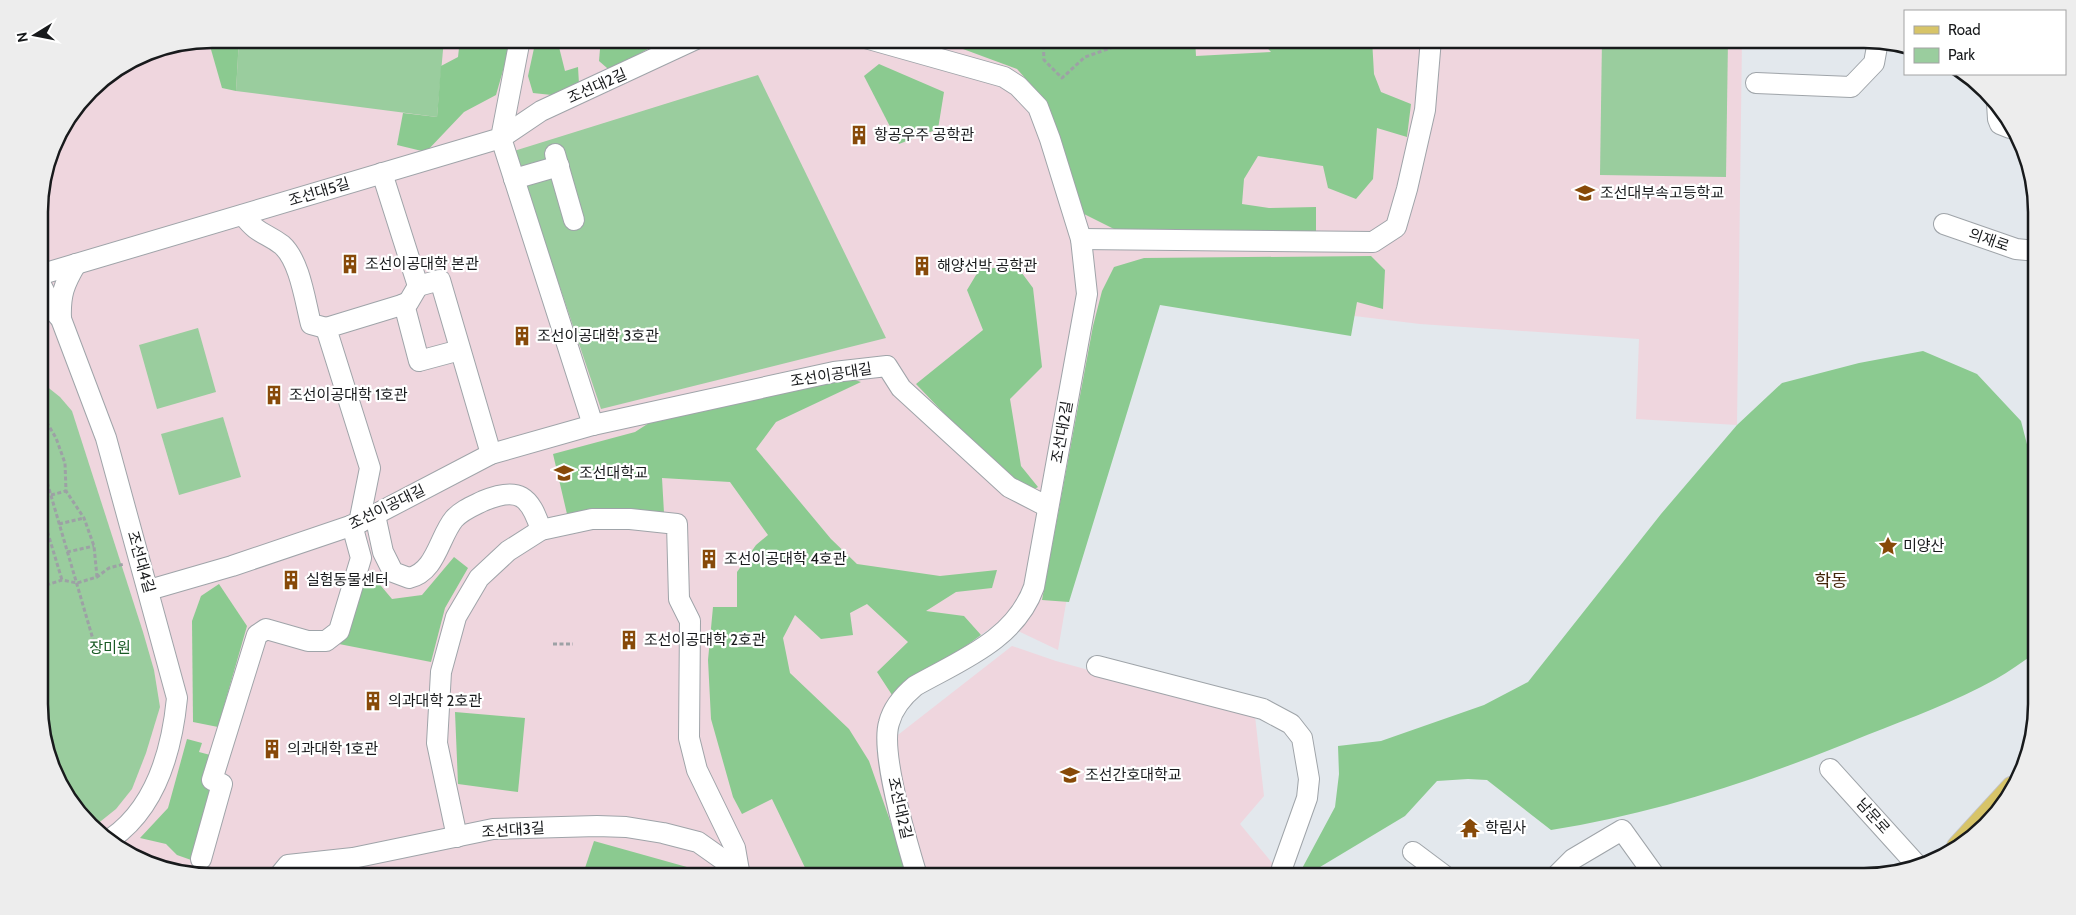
<svg xmlns="http://www.w3.org/2000/svg" width="2076" height="915" viewBox="0 0 2076 915" font-family="Cabin,'Noto Sans KR',sans-serif">
	<rect width="100%" height="100%" fill="#e3e8ed"/>
	<!-- education -->
	<path fill="#efd6de" d="M212 39H1176L1203 43 1226 39H1742L1737 425 1636 419 1639 339 1420 324 1140 290 1118 300 1058 650 999 622 885 704 876 752 1012 646 1056 661 1255 716 1264 796 1240 824 1283 876H212L146 863 75 809 40 726 39 200 57 135 97 82 146 52Z"/>
	<!-- green -->
	<g fill="#9acd9e">
		<path d="M239 39H444L437 117 236 91Z"/>
		<path d="M1602 39H1728L1726 177 1600 175Z"/>
		<path d="M758 75 886 338 601 409 514 151Z"/>
		<path d="M198 328 216 392 157 409 139 345Z"/>
		<path d="M40 381 60 397 72 411 143 632 154 670 160 707 146 753 132 789 116 809 96 825 75 809 40 726Z"/>
		<path d="M223 417 241 477 179 495 161 434Z"/>
	</g>
	<!-- forest -->
	<g fill="#8bca90">
		<path d="M208 39H239L236 91 222 88Z"/>
		<path d="M460 39H512L496 95 464 112 426 152 397 145 403 113 437 117 441 66 458 57Z"/>
		<path d="M536 39H557L565 71 578 67 579 84 561 96 533 93 528 76Z"/>
		<path d="M625 39H665L615 68H607L599 61 600 49Z"/>
		<path d="M936 39H1195L1196 56 1271 52 1259 39H1372L1374 74 1381 92 1411 104 1407 137 1377 128 1373 179 1356 199 1328 188 1323 166 1258 156 1244 179 1242 204 1269 208 1316 207V238L1118 231 1080 212 1044 99 1017 69Z"/>
		<path d="M879 64 944 92 938 129 899 144 864 76Z"/>
		<path d="M1371 256 1385 270 1383 309 1357 302 1351 336 1160 305 1069 602 1042 600 1093 326 1102 291 1114 267 1144 258Z"/>
		<path d="M1016 265 1033 288 1042 367 1010 399 1021 466 1038 487 1028 493 999 471 916 384 983 330 967 290 979 270Z"/>
		<path d="M1923 351 1977 374 2021 421 2037 483V652C2023 661 2010 671 1996 679 1955 702 1910 718 1867 735 1765 777 1660 813 1551 830L1487 780 1468 779 1437 781 1405 816 1305 876H1298L1335 807 1339 774 1338 746 1381 741 1484 705 1528 682 1661 514 1737 425 1782 383 1859 363Z"/>
		<path d="M852 379 861 382 776 422 756 449 831 539 857 564 940 576 997 570 992 588 956 592 926 611 964 616 981 635 894 698 877 672 908 642 867 604 850 613 853 635 821 639 795 615 783 638 790 673 849 729 869 761 905 863 907 876H809L772 799 742 814 733 797 711 719 708 660 713 607H737V572L756 545 768 535 730 482 662 478 664 513 567 514 553 454 635 432 663 414Z"/>
		<path d="M454 557 468 568 445 608 431 662 339 644 356 586 371 574 392 599 422 595Z"/>
		<path d="M219 584 247 626 218 727 193 722 192 621 201 596Z"/>
		<path d="M455 712 525 718 518 792 458 784Z"/>
		<path d="M187 739 202 743 199 752 214 756 217 784 194 861 177 855 166 844 140 838 168 808Z"/>
		<path d="M594 841 719 876 583 874Z"/>
	</g>
	<g fill="none" stroke-linecap="round" stroke-linejoin="round">
		<defs>
			<g id="minor">
				<path d="M869 39 1004 77 1018 86 1038 107 1050 139 1081 239 1087 294 1034 587C1015 640 961 660 915 686 903 696 893 707 889 723 880 753 907 843 917 876"/>
				<path d="M1756 83 1851 87 1874 63 1878 41"/>
				<path d="M1997 103 1998 119 2000 124 2010 128"/>
				<path d="M555 154 574 220"/>
				<path d="M382 173 418 286 440 280 491 454"/>
				<path d="M514 179 559 166"/>
				<path d="M243 215C258 235 265 232 282 245 300 261 305 301 311 324L326 328"/>
				<path d="M1944 224 2016 249 2036 251"/>
				<path d="M1081 239 1373 242 1396 227 1407 189 1425 110 1431 39"/>
				<path d="M39 275 501 138 520 39"/>
				<path d="M39 281 54 311 61 319 106 438 177 698C172 749 156 807 112 838"/>
				<path d="M404 304 419 361 460 350"/>
				<path d="M61 319C60 295 64 284 76 264"/>
				<path d="M593 425 501 138 541 111 696 39"/>
				<path d="M375 515 383 552 393 572 409 578C436 572 439 537 454 519 462 510 473 506 483 501 519 486 530 496 541 530"/>
				<path d="M359 523 370 468 326 328 408 303 418 286"/>
				<path d="M149 590 232 566 359 523 491 454 593 425 834 372 887 366 901 388 1009 487 1048 507"/>
				<path d="M1097 666 1263 709 1291 724 1302 738 1309 779 1307 798 1282 868"/>
				<path d="M1830 769 1915 863"/>
				<path d="M457 837 437 743 441 672 456 617 479 578 508 551 541 530 592 519H630L677 524 679 599 690 621 689 738 697 770 735 848 739 871"/>
				<path d="M1413 852 1445 876"/>
				<path d="M201 859 222 784 212 780 257 635 266 629 308 641H326L339 631 361 558 352 525"/>
				<path d="M279 876 288 865 353 858 493 829 597 826 626 827 663 833 698 842 739 871 742 876"/>
				<path d="M1556 876 1573 859 1622 830 1655 876"/>
			</g>
			<path id="major" d="M1959 848 2013 789"/>
		</defs>
		<!-- minor casing -->
		<use href="#minor" stroke="#9fa4a9" stroke-width="22"/>
		<!-- major casing -->
		<use href="#major" stroke="#c3c3c4" stroke-width="27"/>
		<!-- path -->
		<g stroke="#9da1a5" stroke-width="3" stroke-dasharray="4 2.5" stroke-linecap="butt">
			<path d="M1043 39 1044 60 1062 78 1085 57 1136 39"/>
			<path d="M40 411 56 438 65 463 66 491 84 518 94 546 97 577"/>
			<path d="M40 458 97 653"/>
			<path d="M51 495 66 491"/>
			<path d="M40 507 62 580"/>
			<path d="M59 524 84 518"/>
			<path d="M67 552 94 546"/>
			<path d="M40 587 62 580 77 583 97 577 109 568 124 564"/>
			<path d="M553 644H573"/>
			<path d="M69 796 78 804 81 814"/>
		</g>
		<!-- minor -->
		<use href="#minor" stroke="#fff" stroke-width="20"/>
		<!-- major -->
		<use href="#major" stroke="#d7c468" stroke-width="25"/>
	</g>
	<!-- icons -->
	<defs>
		<symbol id="building-bare" viewBox="-9 -9 18 18"><path d="M-4-6H4V6H1V3H-1V6H-4ZM-2.5-4.3h1.7v1.8h-1.7ZM.8-4.3h1.7v1.8H.8ZM-2.5-1h1.7V.8h-1.7ZM.8-1h1.7V.8H.8Z" fill="#874a09" stroke="#fff" stroke-width="2.5" paint-order="stroke"/></symbol>
		<symbol id="school-bare" viewBox="-9 -9 18 18"><path d="M0-5L7-2L0 1L-7-2ZM-4 1L0 2.5L4 1V4Q0 6-4 4Z" fill="#874a09" stroke="#fff" stroke-width="2.5" paint-order="stroke"/></symbol>
		<symbol id="university-bare" viewBox="-9 -9 18 18"><path d="M0-5L7-2L0 1L-7-2ZM-4 1L0 2.5L4 1V4Q0 6-4 4Z" fill="#874a09" stroke="#fff" stroke-width="2.5" paint-order="stroke"/></symbol>
		<symbol id="sight-bare" viewBox="-9 -9 18 18"><path d="M0-6L1.8-2.2L6-1.7L2.9 1.2L3.7 5.4L0 3.3L-3.7 5.4L-2.9 1.2L-6-1.7L-1.8-2.2Z" fill="#874a09" stroke="#fff" stroke-width="2.5" paint-order="stroke"/></symbol>
		<symbol id="temple-bare" viewBox="-9 -9 18 18"><path d="M0-6L5-2H3V0L6.5 2.5H4V6H1.5V3h-3V6H-4V2.5H-6.5L-3 0V-2H-5Z" fill="#874a09" stroke="#fff" stroke-width="2.5" paint-order="stroke"/></symbol>
	</defs>
	<g fill-rule="evenodd">
		<use href="#building-bare" x="845" y="121" width="28" height="28"/>
		<use href="#school-bare" x="1571" y="179" width="28" height="28"/>
		<use href="#building-bare" x="336" y="250" width="28" height="28"/>
		<use href="#building-bare" x="908" y="252" width="28" height="28"/>
		<use href="#building-bare" x="508" y="322" width="28" height="28"/>
		<use href="#building-bare" x="260" y="381" width="28" height="28"/>
		<use href="#university-bare" x="550" y="459" width="28" height="28"/>
		<use href="#sight-bare" x="1874" y="532" width="28" height="28"/>
		<use href="#building-bare" x="695" y="545" width="28" height="28"/>
		<use href="#building-bare" x="277" y="566" width="28" height="28"/>
		<use href="#building-bare" x="615" y="626" width="28" height="28"/>
		<use href="#building-bare" x="359" y="687" width="28" height="28"/>
		<use href="#building-bare" x="258" y="735" width="28" height="28"/>
		<use href="#university-bare" x="1056" y="761" width="28" height="28"/>
		<use href="#temple-bare" x="1456" y="814" width="28" height="28"/>
	</g>
	<g text-anchor="middle" dominant-baseline="central" stroke-width="4.5" stroke-linejoin="round" paint-order="stroke">
		<!-- street labels -->
		<g font-size="15" fill="#181a1c" stroke="#fff">
			<text transform="translate(597 86) rotate(-24)">조선대2길</text>
			<text transform="translate(319 192) rotate(-17)">조선대5길</text>
			<text transform="translate(1989 240) rotate(19)">의재로</text>
			<text transform="translate(831 375) rotate(-9)">조선이공대길</text>
			<text transform="translate(1062 432) rotate(-80)">조선대2길</text>
			<text transform="translate(387 507) rotate(-26)">조선이공대길</text>
			<text transform="translate(141 562) rotate(74)">조선대4길</text>
			<text transform="translate(900 808) rotate(77)">조선대2길</text>
			<text transform="translate(1873 816) rotate(48)">남문로</text>
			<text transform="translate(513 830) rotate(-4)">조선대3길</text>
		</g>
		<!-- poi labels -->
		<g font-size="15" fill="#181a1c" stroke="#fff" text-anchor="start">
			<text x="874" y="135">항공우주 공학관</text>
			<text x="1600" y="193">조선대부속고등학교</text>
			<text x="365" y="264">조선이공대학 본관</text>
			<text x="937" y="266">해양선박 공학관</text>
			<text x="537" y="336">조선이공대학 3호관</text>
			<text x="289" y="395">조선이공대학 1호관</text>
			<text x="579" y="473">조선대학교</text>
			<text x="1903" y="546">미양산</text>
			<text x="724" y="559">조선이공대학 4호관</text>
			<text x="306" y="580">실험동물센터</text>
			<text x="644" y="640">조선이공대학 2호관</text>
			<text x="388" y="701">의과대학 2호관</text>
			<text x="287" y="749">의과대학 1호관</text>
			<text x="1085" y="775">조선간호대학교</text>
			<text x="1485" y="828">학림사</text>
		</g>
		<!-- park labels -->
		<g font-size="15" fill="#185a24" stroke="#fff">
			<text x="110" y="648">장미원</text>
		</g>
		<!-- quarter labels -->
		<g font-size="18" fill="#432509" stroke="#fff">
			<text x="1831" y="581">학동</text>
		</g>
	</g>
	<!-- crop -->
	<path d="M0 0H2076V915H0ZM212 48H1864A164 164 0 0 1 2028 212V704A164 164 0 0 1 1864 868H212A164 164 0 0 1 48 704V212A164 164 0 0 1 212 48Z" fill="#ededed" fill-rule="evenodd"/>
	<path fill="none" stroke="#181a1c" stroke-width="2.5" d="M212 48H1864A164 164 0 0 1 2028 212V704A164 164 0 0 1 1864 868H212A164 164 0 0 1 48 704V212A164 164 0 0 1 212 48Z"/>
	<!-- legend -->
	<rect x="1904" y="10" width="162" height="65" fill="#ffffff" stroke="#a3a3a4"/>
	<rect x="1914" y="26" width="25" height="8" fill="#d7c468" stroke="#a3a3a4"/>
	<text x="1948" y="35" font-size="15" fill="#181a1c">Road</text>
	<rect x="1914" y="48" width="25" height="15" fill="#9acd9e" stroke="#a3a3a4"/>
	<text x="1948" y="60" font-size="15" fill="#181a1c">Park</text>
	<!-- north arrow -->
	<g transform="translate(35 35) rotate(260)" stroke="#ffffff" stroke-width="4" paint-order="stroke">
	<path d="M0-4L9 19L0 12L-9 19Z" fill="#181a1c"/>
	<text y="-8" font-size="14" font-weight="bold" text-anchor="middle" fill="#181a1c">N</text>
	</g>
</svg>
